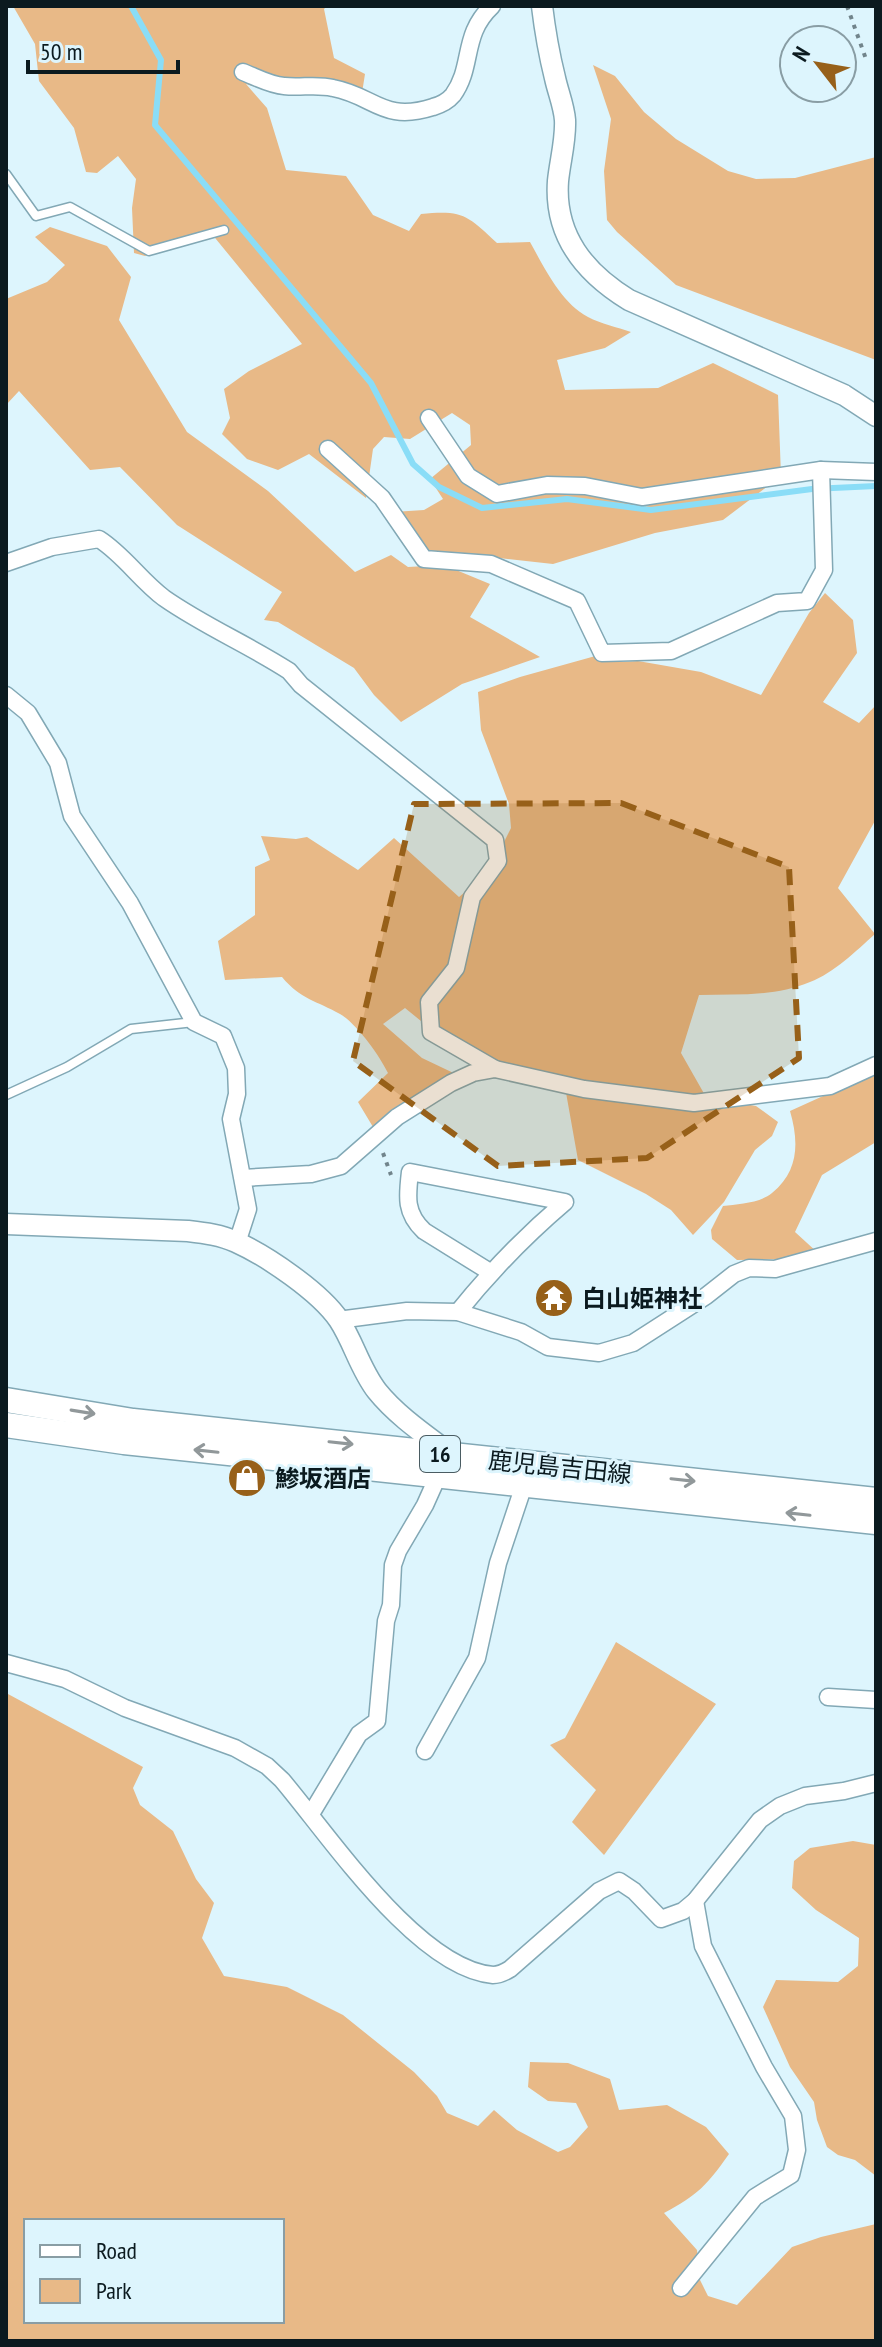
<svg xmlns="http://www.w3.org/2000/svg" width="882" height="2347" viewBox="0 0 882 2347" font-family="'PT Sans Narrow','Noto Sans JP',sans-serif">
	<rect width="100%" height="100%" fill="#ddf5fd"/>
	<!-- green -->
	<g fill="#e8b987" fill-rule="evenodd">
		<path d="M13 6H327L324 9 334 58 365 74 362 93 270 91 246 84 267 108 286 170 346 176 373 215 409 231 421 214C463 210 467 215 497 243L530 242C544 267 561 303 588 317 601 324 617 327 631 332L605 348 557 360 565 390 658 388 713 363 778 395 781 476 723 520 655 533 553 564 473 555 426 553 393 512 424 510 443 499 430 479 471 445 470 425 452 413 410 439 384 437 373 449 366 498 309 454 278 470 247 459 222 434 230 418 224 389 249 371 302 344 211 233 178 240 145 256 134 253 132 208 136 179 118 156 97 173 86 172 74 128 39 81 35 44Z"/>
		<path d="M593 65 615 76 644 112 676 139 728 171 756 179 795 178 876 157V360L676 285 617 232 607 220 604 171 611 119Z"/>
		<path d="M50 227 107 246 131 277 119 320 187 432 268 491 355 572 391 555 408 567 444 565 490 584 470 617 540 657 462 684 401 722 374 695 354 668 278 622 264 620 282 592 177 525 120 467 90 470 19 391 6 405V299L47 282 65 265 35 237Z"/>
		<path d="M825 593 853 620 857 653 823 702 859 723 876 705V819L838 888 875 934C856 951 834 973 810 982 775 997 736 994 699 995L681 1053 706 1097 756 1106 778 1122 772 1136 755 1150 724 1202 693 1235 671 1210 646 1194 578 1160 565 1087 459 1052 405 1008 383 1024 422 1058 464 1078 376 1132 358 1102 388 1073C379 1055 357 1024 340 1014 317 1001 300 999 282 977L225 980 218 941 255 915V867L270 860 261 836 296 839 307 837 358 870 394 838 459 897 489 872 511 828 509 804 481 730 478 692 520 677 599 655 622 662 638 661 701 672 761 695 809 613Z"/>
		<path d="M876 1072V1142L822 1175 795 1232 818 1253 795 1259 737 1260 712 1239 711 1230 723 1206C738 1204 760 1203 772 1193 799 1171 799 1142 790 1111Z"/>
		<path d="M616 1642 716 1704 604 1855 572 1822 596 1790 550 1745 565 1738Z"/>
		<path d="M8 1694 143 1767 133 1788 140 1805 173 1831 196 1879 214 1903 202 1938 224 1976 287 1987 343 2015 414 2072 437 2096 447 2113 478 2126 494 2110 517 2130 558 2152 570 2147 588 2127 576 2103 548 2101 528 2087 530 2062 568 2063 610 2079 619 2110 667 2105 706 2127 729 2154C707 2185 698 2195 664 2213L697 2250 700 2280 708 2296 737 2305 792 2247 821 2237 876 2224V2341H6V1696ZM26 2221H282V2321H26Z"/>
		<path d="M853 1841 876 1845V2176L855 2160 838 2155 827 2147 817 2120 814 2102 790 2067 763 2007 776 1980 838 1982 858 1966 859 1938 816 1910 792 1888 794 1861 810 1848Z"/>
	</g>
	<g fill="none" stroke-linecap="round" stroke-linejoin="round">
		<!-- stream -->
		<path stroke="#8addf7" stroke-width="6" d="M131 6 161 60 155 125 371 383 413 464 439 487 482 508 567 499 651 510 812 489 876 486"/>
		<defs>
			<g id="service">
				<path d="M6 174 36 216 70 207 149 251 224 230"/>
				<path d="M6 1095 67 1067 131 1029 194 1022"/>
			</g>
			<g id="minor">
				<path d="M243 72C256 77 270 85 284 86 300 88 317 84 333 88 375 96 383 123 433 107 440 105 448 101 453 95 474 66 461 35 492 6"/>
				<path d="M429 418 468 476 497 494 547 485 585 486 642 497 821 470 876 472"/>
				<path d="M328 449 382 498 424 559 491 564 577 601 602 653 671 651 777 603 807 601 824 570 821 470"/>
				<path d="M6 563 52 547 99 539C124 555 140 580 164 598 204 626 249 645 289 671L301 685 495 840 498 861 472 897 456 968 429 1002 431 1032 495 1069"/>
				<path d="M6 695 28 713 58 763 72 816 130 903 194 1022 223 1036 236 1068 237 1094 231 1119 248 1209 237 1243"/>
				<path d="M243 1178 311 1174 341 1166 397 1117 451 1083 473 1073 495 1069 584 1089 694 1103 830 1086 876 1065"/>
				<path d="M458 1312C491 1271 525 1236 565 1202L410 1172C407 1197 405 1213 424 1231L490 1272"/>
				<path d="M338 1320 407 1311 458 1312 521 1332 548 1347 599 1353 633 1343 706 1296 734 1274 749 1268 775 1269 876 1241"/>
				<path d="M6 1663 65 1679 125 1708 235 1748 267 1766 282 1780C328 1834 418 1969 493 1975 498 1975 505 1972 510 1969L599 1891 619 1881 634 1891 661 1919 683 1911 695 1901 760 1820 780 1806 805 1796 844 1791 876 1783"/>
				<path d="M828 1697 876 1700"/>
				<path d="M425 1751 477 1658 498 1563 524 1485"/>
				<path d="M311 1814 359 1734 377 1721 386 1621 391 1605 393 1565 398 1551 425 1505 438 1476"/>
				<path d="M681 2288 755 2197 791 2175 797 2150 793 2116 764 2067 703 1946 695 1901"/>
			</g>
			<g id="tertiary">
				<path d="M542 6C545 31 549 54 555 78 558 92 564 106 565 120 566 140 560 161 558 181 554 236 585 273 629 300L844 395 876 416"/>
				<path d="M6 1224 188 1231C205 1233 221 1235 236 1242 267 1256 320 1292 339 1320 354 1343 360 1369 377 1391 397 1416 427 1436 452 1455"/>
			</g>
			<g id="primary">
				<path d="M6 1400 133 1421 876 1500"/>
				<path d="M6 1425 124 1442 876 1522"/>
			</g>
		</defs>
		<!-- service casing -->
		<use href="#service" stroke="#82a8b5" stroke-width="11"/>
		<!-- minor casing -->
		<use href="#minor" stroke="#82a8b5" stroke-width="19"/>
		<!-- tertiary casing -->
		<use href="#tertiary" stroke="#82a8b5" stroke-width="23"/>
		<!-- primary casing -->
		<use href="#primary" stroke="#82a8b5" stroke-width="27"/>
		<!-- path -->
		<g stroke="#71848b" stroke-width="4" stroke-dasharray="4 6" stroke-linecap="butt">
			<path d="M847 6 866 59"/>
			<path d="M383 1153 391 1175"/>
		</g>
		<!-- service -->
		<use href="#service" stroke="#fff" stroke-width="8"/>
		<!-- minor -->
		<use href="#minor" stroke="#fff" stroke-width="16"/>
		<!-- tertiary -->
		<use href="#tertiary" stroke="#fff" stroke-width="20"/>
		<!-- primary -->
		<use href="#primary" stroke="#fff" stroke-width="24"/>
	</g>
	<!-- one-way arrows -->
	<defs><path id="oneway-shaft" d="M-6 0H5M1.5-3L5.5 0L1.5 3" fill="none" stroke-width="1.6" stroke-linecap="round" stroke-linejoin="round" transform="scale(2)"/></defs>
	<g stroke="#91989a">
		<use href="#oneway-shaft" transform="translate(83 1412) rotate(9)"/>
		<use href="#oneway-shaft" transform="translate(341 1443) rotate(6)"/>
		<use href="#oneway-shaft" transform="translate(206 1451) rotate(-174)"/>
		<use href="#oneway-shaft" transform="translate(683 1480) rotate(6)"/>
		<use href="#oneway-shaft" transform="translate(798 1514) rotate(-174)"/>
	</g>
	<!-- marked area -->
	<path fill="#976019" fill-opacity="0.2" stroke="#976019" stroke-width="6" stroke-dasharray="16 10" stroke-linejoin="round" d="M621 803 789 867 799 1058 647 1158 498 1166 353 1061 414 804Z"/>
	<!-- icons -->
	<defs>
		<symbol id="temple-disc" viewBox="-11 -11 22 22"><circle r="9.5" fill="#976019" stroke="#ddf5fd"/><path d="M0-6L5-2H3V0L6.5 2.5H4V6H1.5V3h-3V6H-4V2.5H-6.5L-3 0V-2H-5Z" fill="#fff"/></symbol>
		<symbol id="shop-disc" viewBox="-11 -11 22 22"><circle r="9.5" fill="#976019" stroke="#ddf5fd"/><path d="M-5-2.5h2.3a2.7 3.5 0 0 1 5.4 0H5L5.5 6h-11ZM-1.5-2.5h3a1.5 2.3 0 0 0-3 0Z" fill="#fff"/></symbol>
	</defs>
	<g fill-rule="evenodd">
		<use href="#temple-disc" x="532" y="1276" width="44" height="44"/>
		<use href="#shop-disc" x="225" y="1456" width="44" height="44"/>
	</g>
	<g text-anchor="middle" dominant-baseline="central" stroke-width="6" stroke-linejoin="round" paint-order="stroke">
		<!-- shield labels -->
		<rect fill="#ddf5fd" stroke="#4a5c62" stroke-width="2" x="420" y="1436" width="40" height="36" rx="6"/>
		<g font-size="22" font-weight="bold" fill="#0b1a1f">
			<text x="440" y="1454">16</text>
		</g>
		<!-- poi labels -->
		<g font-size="24" font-weight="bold" fill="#0b1a1f" stroke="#ddf5fd" text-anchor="start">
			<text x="582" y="1298">白山姫神社</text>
			<text x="275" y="1478">鯵坂酒店</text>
		</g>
		<!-- street labels -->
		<g font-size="24" fill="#0b1a1f" stroke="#ddf5fd">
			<text transform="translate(560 1467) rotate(6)">鹿児島吉田線</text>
		</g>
	</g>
	<!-- border -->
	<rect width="882" height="2347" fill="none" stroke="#0b1a1f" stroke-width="16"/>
	<!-- legend -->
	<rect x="24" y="2219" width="260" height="104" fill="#ddf5fd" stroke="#899da4" stroke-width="2"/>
	<rect x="40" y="2245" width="40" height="12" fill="#ffffff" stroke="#899da4" stroke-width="2"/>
	<text x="96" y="2259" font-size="24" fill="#0b1a1f">Road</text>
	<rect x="40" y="2279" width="40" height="24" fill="#e8b987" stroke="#899da4" stroke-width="2"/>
	<text x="96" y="2299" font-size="24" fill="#0b1a1f">Park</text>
	<!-- north arrow -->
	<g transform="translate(818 64) rotate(301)"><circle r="38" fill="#ddf5fd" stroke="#899da4" stroke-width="2"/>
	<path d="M0-6L14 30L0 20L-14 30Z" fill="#976019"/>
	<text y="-12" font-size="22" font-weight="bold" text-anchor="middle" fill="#0b1a1f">N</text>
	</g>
	<!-- scale -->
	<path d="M28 60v12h150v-12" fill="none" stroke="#0b1a1f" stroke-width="4"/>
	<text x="40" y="60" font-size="24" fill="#0b1a1f" stroke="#ddf5fd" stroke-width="6" paint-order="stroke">50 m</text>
</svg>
